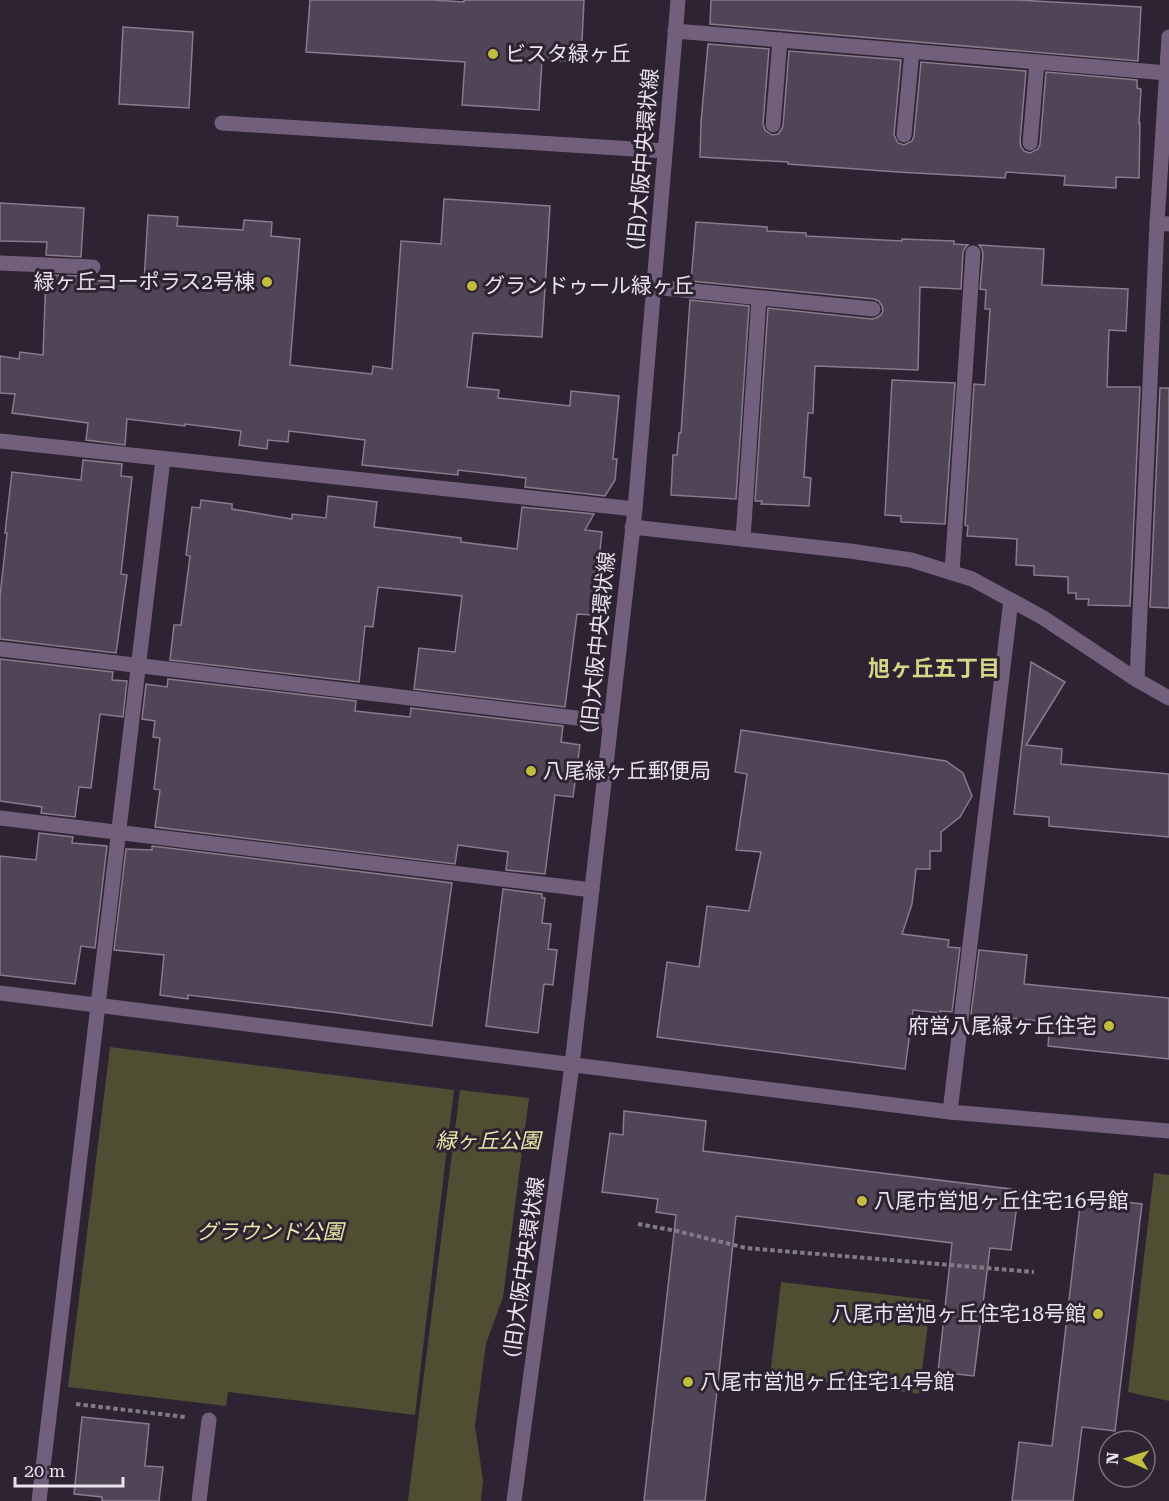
<svg xmlns="http://www.w3.org/2000/svg" width="1169" height="1501" viewBox="0 0 1169 1501" font-family="'Roboto Serif','Noto Sans JP',serif">
	<rect width="100%" height="100%" fill="#2d2332"/>
	<!-- green -->
	<g fill="#4f4e33">
		<path d="M110 1047 454 1090 415 1415 228 1392 226 1406 68 1387Z"/>
		<path d="M460 1090 529 1098 503 1297 486 1344 475 1426 483 1480 481 1501H408Z"/>
		<path d="M1154 1173 1169 1175V1401L1128 1392Z"/>
		<path d="M781 1282 931 1300 919 1394 770 1376Z"/>
	</g>
	<!-- building -->
	<g fill="#504556" stroke="#877b8e" stroke-width="1.5">
		<path d="M310 0H434L464 2V0H584L581 62 542 60 539 110 462 105 465 62 306 52Z"/>
		<path d="M711 0H1018L1141 7 1138 61 710 24Z"/>
		<path d="M123 27 193 32 189 108 119 104Z"/>
		<path d="M708 44 769 49 763 124 765 130 772 135 778 134 781 130 783 126 789 51 901 60 894 135 898 143 904 145 912 141 914 136 921 62 1026 71 1020 142 1021 147 1024 151 1030 153 1038 149 1040 144 1046 72 1137 80V88L1141 89 1139 123H1140L1139 178 1116 177V188L1064 185 1065 176 1006 172 1005 178 898 172 788 164V162L700 157 701 122Z"/>
		<path d="M444 199 550 206 542 337 473 333 467 387 499 390 498 398 570 406 571 391 619 396 613 459H617L615 480 605 496 525 487 526 478 458 470V475L362 465 365 440 289 431 288 442 268 440 267 449 239 445 241 431 185 424V426L127 419 125 445 86 440 88 423 12 413 15 394 0 393V356L19 359 20 352 43 355 46 275 79 276V280L144 282 148 215 178 217 177 226 243 230 244 220 272 222 271 236 300 239 290 365 372 374 373 366 392 369 401 241 441 244Z"/>
		<path d="M0 203 84 208 81 257 46 255 47 242 0 241Z"/>
		<path d="M696 222 767 227V231L806 233V236L902 241V239L954 241V244L968 245 965 248 963 252 961 289 920 287 918 370 815 366 813 413H808L804 477 811 478 809 506 761 504 762 501H755L768 308 872 319 876 318 881 315 883 311 882 306 879 301 874 299 691 281Z"/>
		<path d="M979 245 1044 249 1042 285 1128 289 1126 331 1109 330 1107 387H1140L1130 606 1088 605 1089 599H1076V593H1068V577L1034 575V566L1016 565 1017 539 967 536 968 526 965 525 974 384 985 385 990 309H985L986 290 980 289 983 254 982 249Z"/>
		<path d="M690 300 749 306 736 499 671 495 673 455H677L679 433H681Z"/>
		<path d="M892 380 955 383 945 524 901 522V516L885 515Z"/>
		<path d="M1160 388H1169V608L1150 607Z"/>
		<path d="M83 460 122 464 121 476 132 477 121 574 127 575 116 653 0 639V596L7 533H5L12 472 81 480Z"/>
		<path d="M328 496 377 502 374 527 461 538V542L517 549 522 507 594 514 585 530 602 532 593 615 577 614 565 707 414 689 419 648 455 652 462 596 378 587 373 627 365 626 359 682 170 660 174 625H181L190 556 186 555 192 507 200 508 201 500 232 504V509L292 519V514L326 518Z"/>
		<path d="M0 659 113 672 112 680 127 681 123 717 100 714 91 788 79 787 75 817 41 813 42 807 0 801Z"/>
		<path d="M1031 662 1065 682 1026 745 1062 749 1061 764 1169 774V837L1049 826V817L1014 814Z"/>
		<path d="M168 679 356 701 355 711 410 717 411 708 563 726 561 742 580 745 573 797 555 795 545 874 506 870 508 852 458 845 455 864 155 827 160 790 154 789 160 738 153 737 155 721 142 719 146 684 167 687Z"/>
		<path d="M741 730 946 761 963 773 966 781 972 796 960 817 941 832V851H930V869H916L912 904 902 934 949 940 948 947 960 948 952 1012 940 1011V1013L913 1010 905 1069 657 1037 667 962 699 967 707 906 749 911 761 852 736 850 747 774 735 772Z"/>
		<path d="M39 833 73 837 72 843 107 846 95 948 81 946 75 984 0 975V856L36 860Z"/>
		<path d="M152 846 452 883 432 1026 339 1013 188 995V999L160 995 164 955 114 950 126 849 152 850Z"/>
		<path d="M503 889 542 894V898H545L542 923 551 924 548 949 557 950 553 985 544 984 538 1033 486 1026Z"/>
		<path d="M979 950 1027 955 1024 984 1169 998V1059L1048 1046 1050 1022 971 1014Z"/>
		<path d="M624 1111 706 1121 703 1151 1019 1190 1011 1250 990 1248 974 1376 938 1372 952 1243 736 1216 705 1501H644L676 1215 656 1212 658 1199 602 1192 610 1133 623 1135Z"/>
		<path d="M1081 1197 1142 1204 1115 1431 1082 1427 1073 1501H1012L1019 1442 1052 1446Z"/>
		<path d="M82 1417 149 1424 145 1466 163 1467 159 1501H102V1497L74 1494Z"/>
	</g>
	<g fill="none" stroke-linecap="round" stroke-linejoin="round">
		<!-- path -->
		<g stroke="#837a87" stroke-width="4" stroke-dasharray="4.5 3" stroke-linecap="butt">
			<path d="M638 1224 677 1231 746 1248 1034 1272"/>
			<path d="M76 1404 185 1417"/>
		</g>
		<!-- service -->
		<g stroke="#725f7c" stroke-width="15">
			<path d="M675 31 1167 73"/>
			<path d="M222 123 665 151"/>
			<path d="M773 125 780 40"/>
			<path d="M904 135 912 51"/>
			<path d="M1030 143 1037 62"/>
			<path d="M1157 223 1169 37"/>
			<path d="M653 287 873 309"/>
			<path d="M743 539 759 298"/>
			<path d="M952 572 973 253"/>
			<path d="M950 1112 1011 600"/>
			<path d="M199 1501 209 1420"/>
		</g>
		<!-- minor -->
		<g stroke="#725f7c" stroke-width="15">
			<path d="M0 263 93 267"/>
			<path d="M0 441 635 509"/>
			<path d="M632 527 850 551 911 560 972 579 1042 617 1137 680 1169 698"/>
			<path d="M0 649 610 722"/>
			<path d="M1137 680 1157 223 1169 224"/>
			<path d="M0 818 592 890"/>
			<path d="M0 993 950 1112 1169 1131"/>
			<path d="M39 1501 163 459"/>
		</g>
		<!-- tertiary -->
		<path stroke="#725f7c" stroke-width="15" d="M514 1501 572 1065 635 509 678 0"/>
	</g>
	<!-- markers -->
	<g fill="#c3bd3e" stroke="#2d2332" stroke-width="2">
		<circle cx="493" cy="54" r="6"/>
		<circle cx="267" cy="282" r="6"/>
		<circle cx="472" cy="286" r="6"/>
		<circle cx="531" cy="771" r="6"/>
		<circle cx="1109" cy="1026" r="6"/>
		<circle cx="862" cy="1201" r="6"/>
		<circle cx="1098" cy="1314" r="6"/>
		<circle cx="688" cy="1382" r="6"/>
	</g>
	<g text-anchor="middle" dominant-baseline="central" stroke-width="6" stroke-linejoin="round" paint-order="stroke">
		<!-- poi labels -->
		<g font-size="21" fill="#eae3ee" stroke="#2d2332" text-anchor="start">
			<text x="505" y="54">ビスタ緑ヶ丘</text>
			<text x="255" y="282" text-anchor="end">緑ヶ丘コーポラス2号棟</text>
			<text x="484" y="286">グランドゥール緑ヶ丘</text>
			<text x="543" y="771">八尾緑ヶ丘郵便局</text>
			<text x="1097" y="1026" text-anchor="end">府営八尾緑ヶ丘住宅</text>
			<text x="874" y="1201">八尾市営旭ヶ丘住宅16号館</text>
			<text x="1086" y="1314" text-anchor="end">八尾市営旭ヶ丘住宅18号館</text>
			<text x="700" y="1382">八尾市営旭ヶ丘住宅14号館</text>
		</g>
		<!-- street labels -->
		<g font-size="21" fill="#eae3ee" stroke="#2d2332">
			<text transform="translate(643 159) rotate(-85)">(旧)大阪中央環状線</text>
			<text transform="translate(598 642) rotate(-84)">(旧)大阪中央環状線</text>
			<text transform="translate(524 1267) rotate(-82)">(旧)大阪中央環状線</text>
		</g>
		<!-- park labels -->
		<g font-size="21" font-style="italic" fill="#e9e7a8" stroke="#2d2332">
			<text x="488" y="1141">緑ヶ丘公園</text>
			<text x="270" y="1232">グラウンド公園</text>
		</g>
		<!-- neighbourhood labels -->
		<g font-size="22" font-weight="bold" fill="#d9d587" stroke="#2d2332">
			<text x="934" y="668">旭ヶ丘五丁目</text>
		</g>
	</g>
	<!-- north arrow -->
	<g transform="translate(1127 1459) rotate(273)"><circle r="28" fill="#2d2332" stroke="#79707d" stroke-width="1.5"/>
	<path d="M0-4.5L10 22L0 15L-10 22Z" fill="#c3bd3e"/>
	<text y="-9" font-size="16" font-weight="bold" text-anchor="middle" fill="#eae3ee">N</text>
	</g>
	<!-- scale -->
	<path d="M15 1477v9h108v-9" fill="none" stroke="#eae3ee" stroke-width="3"/>
	<text x="24" y="1477" font-size="18" fill="#eae3ee" stroke="#2d2332" stroke-width="4.5" paint-order="stroke">20 m</text>
</svg>
